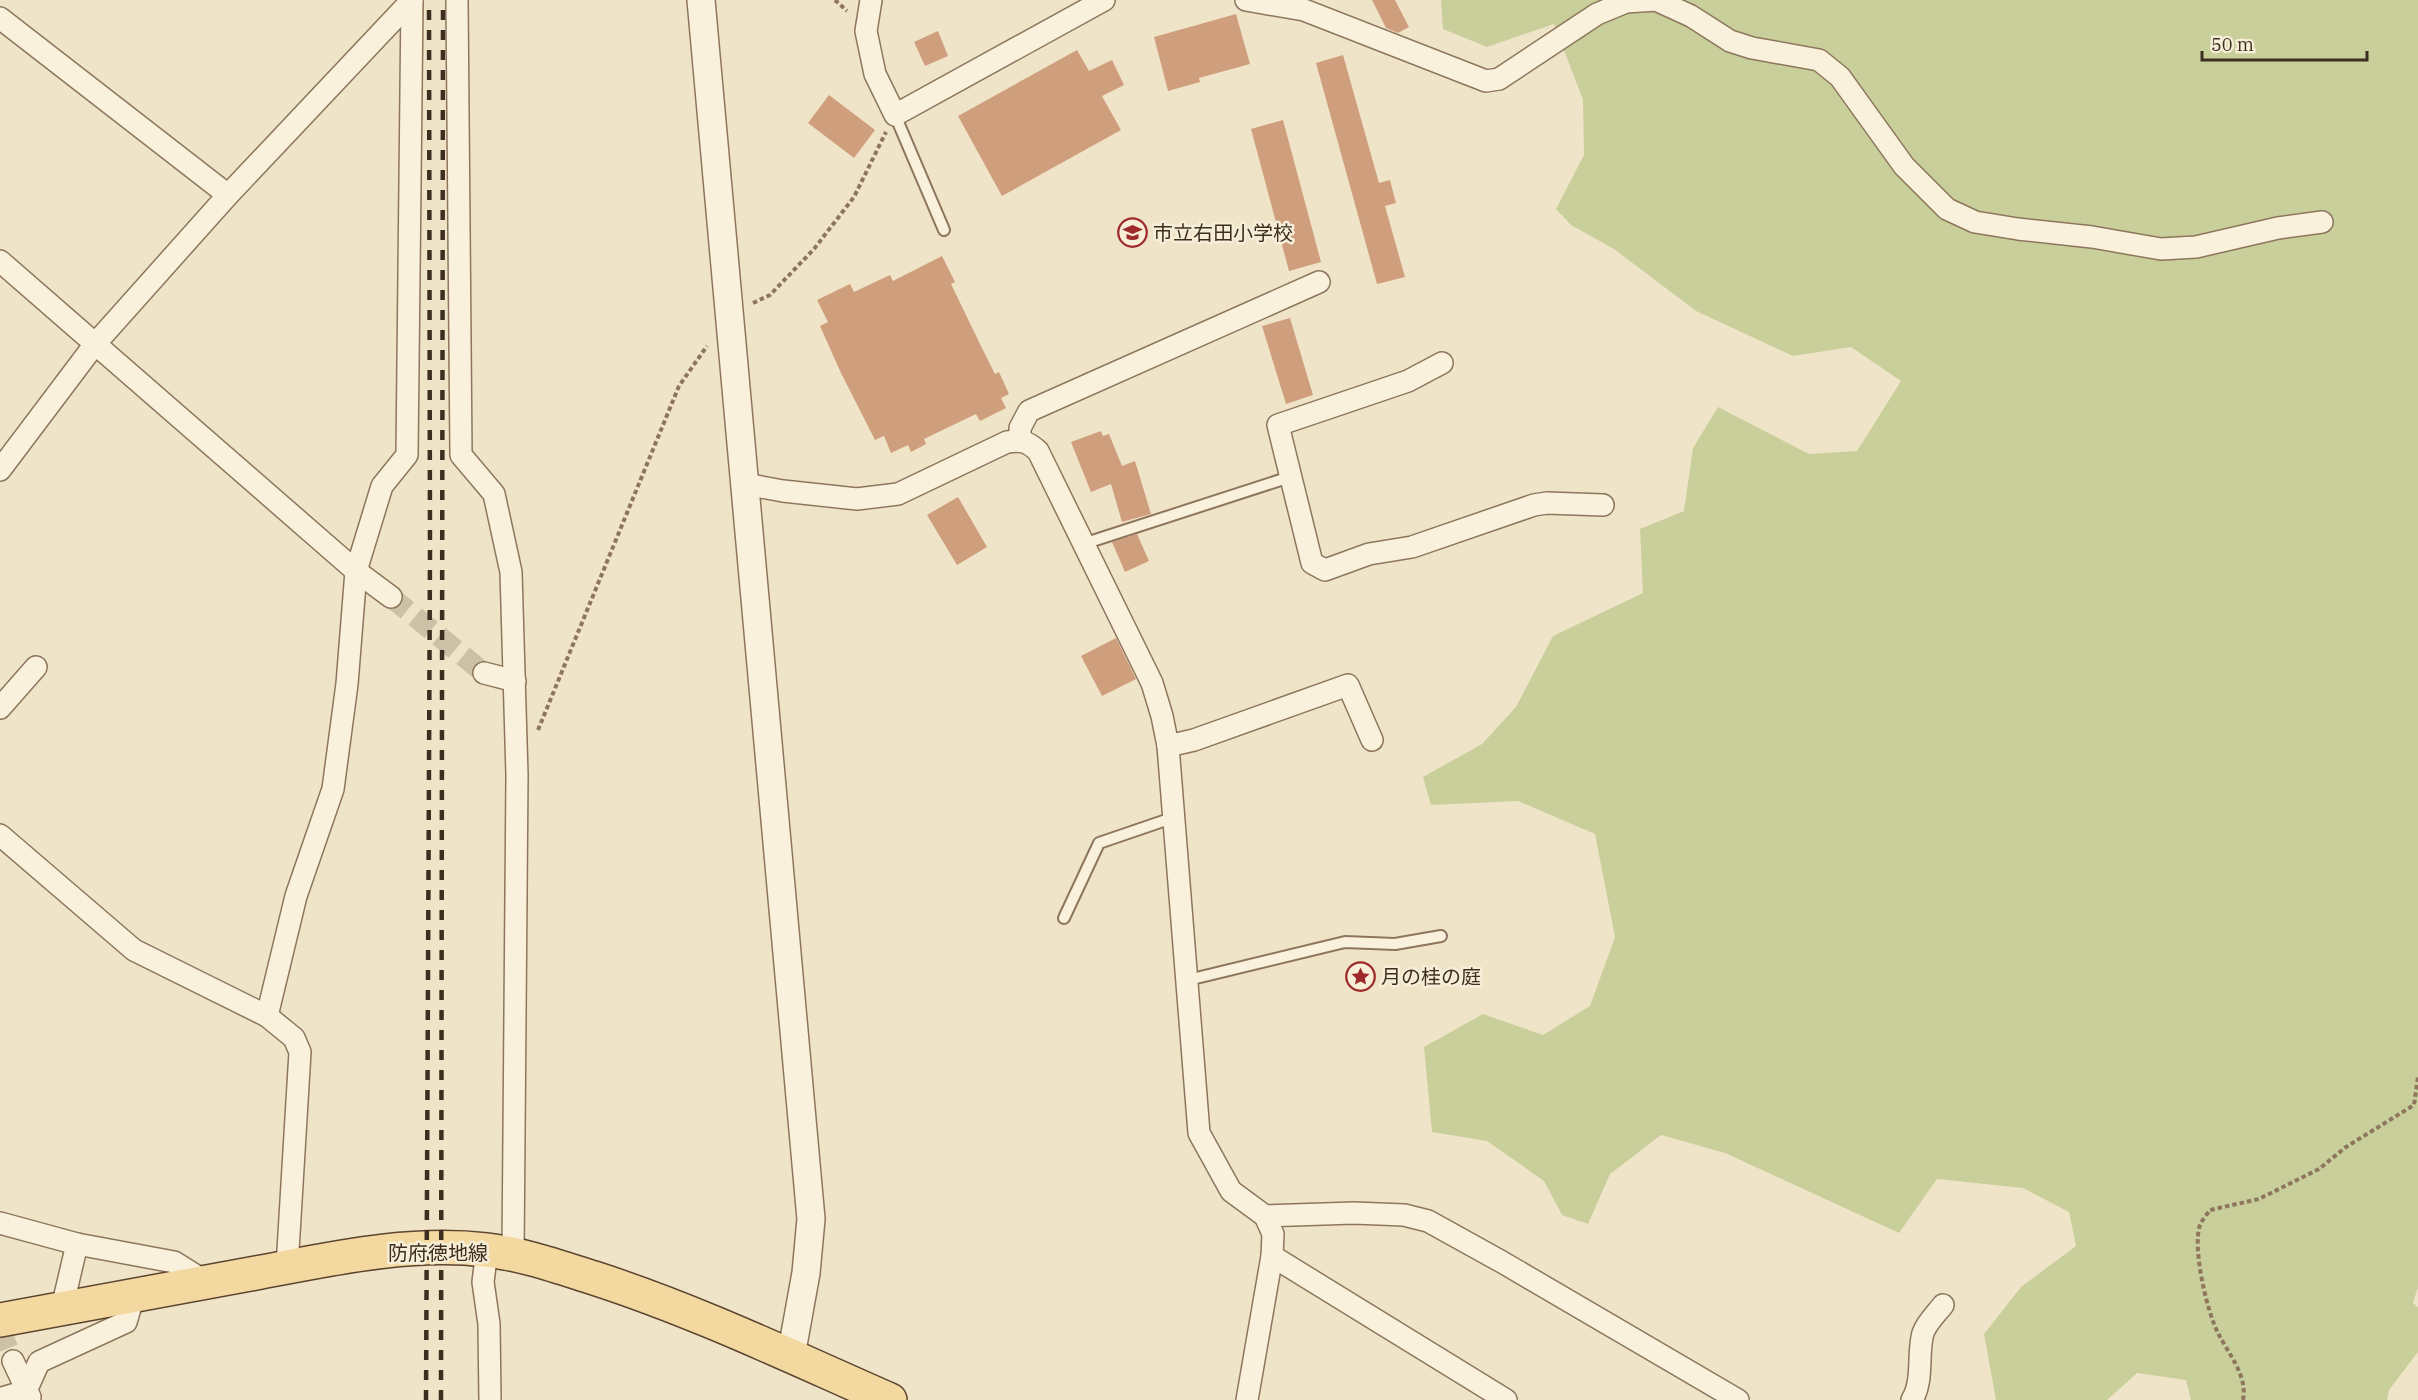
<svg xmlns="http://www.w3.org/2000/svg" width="2418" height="1400" viewBox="0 0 2418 1400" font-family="'IBM Plex Serif','Noto Sans JP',serif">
	<rect width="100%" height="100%" fill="#f0e4c8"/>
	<!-- green -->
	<path fill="#c9cf9b" d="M1441 0H2418V1287L2413 1303 2418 1307V1352L2389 1390 2387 1400H2191L2186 1380 2137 1373 2107 1400H1996L1984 1334 2021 1287 2076 1246 2069 1212 2023 1188 1937 1179 1899 1233 1725 1153 1661 1135 1610 1174 1588 1224 1562 1215 1544 1181 1487 1141 1432 1132 1424 1047 1483 1014 1543 1035 1590 1006 1615 937 1595 834 1518 801 1431 805 1423 777 1482 744 1516 707 1553 636 1643 593 1640 529 1684 511 1693 448 1718 407 1809 454 1857 451 1901 381 1851 347 1793 356 1696 311 1614 249 1571 225 1556 209 1584 155 1583 100 1554 24 1487 47 1443 29Z"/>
	<!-- building -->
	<g fill="#cf9f7d">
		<path d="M1372 0H1395L1409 27 1398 33 1386 28Z"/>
		<path d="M1236 14 1250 64 1199 78 1200 82 1168 91 1154 37Z"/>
		<path d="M938 31 948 56 925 66 914 42Z"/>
		<path d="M1077 50 1089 71 1112 60 1124 85 1102 96 1121 130 1002 196 958 116Z"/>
		<path d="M1343 55 1379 183 1390 180 1396 203 1385 206 1405 277 1377 284 1316 63Z"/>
		<path d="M829 95 875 130 854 158 808 123Z"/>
		<path d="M1283 120 1321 262 1289 271 1251 129Z"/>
		<path d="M942 256 955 282 951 284 980 344 995 374 999 372 1009 394 1001 398 1006 408 980 421 976 414 924 439 926 444 911 452 908 445 891 453 884 436 875 440 841 373 820 326 828 322 817 300 850 284 854 292 890 275 893 281Z"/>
		<path d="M1290 318 1313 395 1286 404 1262 326Z"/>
		<path d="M1101 431 1103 436 1109 434 1122 466 1135 461 1151 514 1122 522 1111 484 1091 492 1071 442Z"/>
		<path d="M958 497 987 547 957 565 927 515Z"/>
		<path d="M1137 534 1149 561 1125 572 1112 542Z"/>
		<path d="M1116 638 1136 679 1102 696 1081 656Z"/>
	</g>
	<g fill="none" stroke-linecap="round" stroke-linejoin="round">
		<!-- minor-tunnel -->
		<g stroke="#ccc0a6" stroke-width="21" stroke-dasharray="21 10" stroke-linecap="butt">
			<path d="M391 597 484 673"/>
			<path d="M0 1329 13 1361"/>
		</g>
		<defs>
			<g id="service">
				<path d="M895 115 944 230"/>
				<path d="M1083 544 1290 477"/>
				<path d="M1064 918 1099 843 1175 817"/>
				<path d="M1188 980 1345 942 1395 944 1441 936"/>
			</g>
			<g id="minor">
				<path d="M457 0 461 455 494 494 511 572 517 775 513 1255"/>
				<path d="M871 0 866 31 875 74 895 115 1104 0"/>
				<path d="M1246 0 1304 10 1486 81 1499 79 1597 14 1626 2 1656 0"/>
				<path d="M1656 0 1691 16 1730 41 1752 48 1819 60 1840 77 1904 166 1947 209 1975 222 2018 229 2092 237 2161 249 2196 247 2278 228 2322 222"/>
				<path d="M0 18 228 195"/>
				<path d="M0 261 356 571 391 597"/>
				<path d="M1442 363 1408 381 1278 425 1312 563 1325 570 1369 554 1412 547 1534 505 1547 503 1603 505"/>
				<path d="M1020 440V428L1029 411 1319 282"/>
				<path d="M0 470 95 344 228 195 412 0"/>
				<path d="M745 484 783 491 857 499 898 494 1007 442C1021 440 1027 441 1038 451L1152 683 1162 716 1168 746 1199 1133 1231 1191 1265 1216 1273 1234 1272 1256 1247 1400"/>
				<path d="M484 673 515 681"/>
				<path d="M0 708 36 667"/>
				<path d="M1168 746 1194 740 1348 685 1372 740"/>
				<path d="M0 835 134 950 267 1016 294 1038 300 1052 287 1267"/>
				<path d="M267 1016 296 896 333 789 347 684 356 571 382 486 407 455 412 0"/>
				<path d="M1265 1216 1354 1213 1404 1215 1428 1221 1502 1262 1738 1400"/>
				<path d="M0 1223 77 1244 174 1262 206 1282"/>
				<path d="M487 1250 483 1282 489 1324 490 1400"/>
				<path d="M1272 1256 1506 1400"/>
				<path d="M62 1308 77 1244"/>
				<path d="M13 1361 30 1397"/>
				<path d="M2 1398 26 1391 39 1362 126 1322 134 1295"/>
				<path d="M1912 1400C1924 1380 1917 1354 1923 1333 1927 1322 1936 1314 1943 1305"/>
			</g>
			<path id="tertiary" d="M701 0 811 1219 806 1273 791 1356"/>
			<path id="primary" d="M0 1320C85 1304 170 1288 256 1273 331 1259 409 1241 486 1250 523 1254 559 1267 594 1278 696 1311 792 1357 890 1400"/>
		</defs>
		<!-- service casing -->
		<use href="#service" stroke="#8d765c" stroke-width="14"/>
		<!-- minor casing -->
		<use href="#minor" stroke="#8d765c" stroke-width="24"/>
		<!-- tertiary casing -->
		<use href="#tertiary" stroke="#8d765c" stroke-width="30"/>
		<!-- primary casing -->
		<use href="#primary" stroke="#5b4430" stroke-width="36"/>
		<!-- path -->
		<g stroke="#8d765c" stroke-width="4" stroke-dasharray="4.5 3" stroke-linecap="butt">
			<path d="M835 0 847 11"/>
			<path d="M753 303 770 295 814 249 854 197 886 132"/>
			<path d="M538 730 679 386 707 346"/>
			<path d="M2243 1400C2248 1376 2228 1353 2218 1333 2207 1312 2192 1247 2200 1225 2202 1220 2207 1214 2210 1210L2259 1199 2319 1169 2346 1147 2414 1105 2418 1077"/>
		</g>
		<!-- service -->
		<use href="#service" stroke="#faf1dc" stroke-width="10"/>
		<!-- minor -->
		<use href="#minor" stroke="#faf1dc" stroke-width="21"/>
		<!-- tertiary -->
		<use href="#tertiary" stroke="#faf1dc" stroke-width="27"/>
		<!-- primary -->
		<use href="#primary" stroke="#f3d9a0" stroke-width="33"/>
		<!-- rail -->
		<g stroke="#3d2e20" stroke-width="4.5" stroke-dasharray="10 10" stroke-linecap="butt">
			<path d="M426 1400 430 552 429 0"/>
			<path d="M441 1400 443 0"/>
		</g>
	</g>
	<!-- icons -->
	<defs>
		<symbol id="school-ring" viewBox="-11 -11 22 22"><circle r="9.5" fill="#f7eed8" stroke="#9e2a2b" stroke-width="1.5"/><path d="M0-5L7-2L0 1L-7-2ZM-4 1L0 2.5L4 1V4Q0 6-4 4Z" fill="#9e2a2b"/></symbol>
		<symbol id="sight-ring" viewBox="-11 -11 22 22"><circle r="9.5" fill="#f7eed8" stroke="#9e2a2b" stroke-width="1.5"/><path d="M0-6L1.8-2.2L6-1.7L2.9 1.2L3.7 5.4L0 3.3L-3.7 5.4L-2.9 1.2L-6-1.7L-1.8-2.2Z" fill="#9e2a2b"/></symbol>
	</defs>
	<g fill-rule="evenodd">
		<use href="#school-ring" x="1116" y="216" width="33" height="33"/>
		<use href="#sight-ring" x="1344" y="960" width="33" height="33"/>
	</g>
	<g text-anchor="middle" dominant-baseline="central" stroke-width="5" stroke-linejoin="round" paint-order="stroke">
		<!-- poi labels -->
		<g font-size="20" fill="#3d2e20" stroke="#f7eed8" text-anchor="start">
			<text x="1153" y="232">市立右田小学校</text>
			<text x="1381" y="976">月の桂の庭</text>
		</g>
		<!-- street labels -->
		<g font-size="20" fill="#3d2e20" stroke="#f7eed8">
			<text x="438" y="1252">防府徳地線</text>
		</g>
	</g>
	<!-- scale -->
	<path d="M2202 51v9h165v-9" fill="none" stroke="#3d2e20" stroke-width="3"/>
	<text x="2211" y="51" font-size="18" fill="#3d2e20" stroke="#f7eed8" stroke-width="4.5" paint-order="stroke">50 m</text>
</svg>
